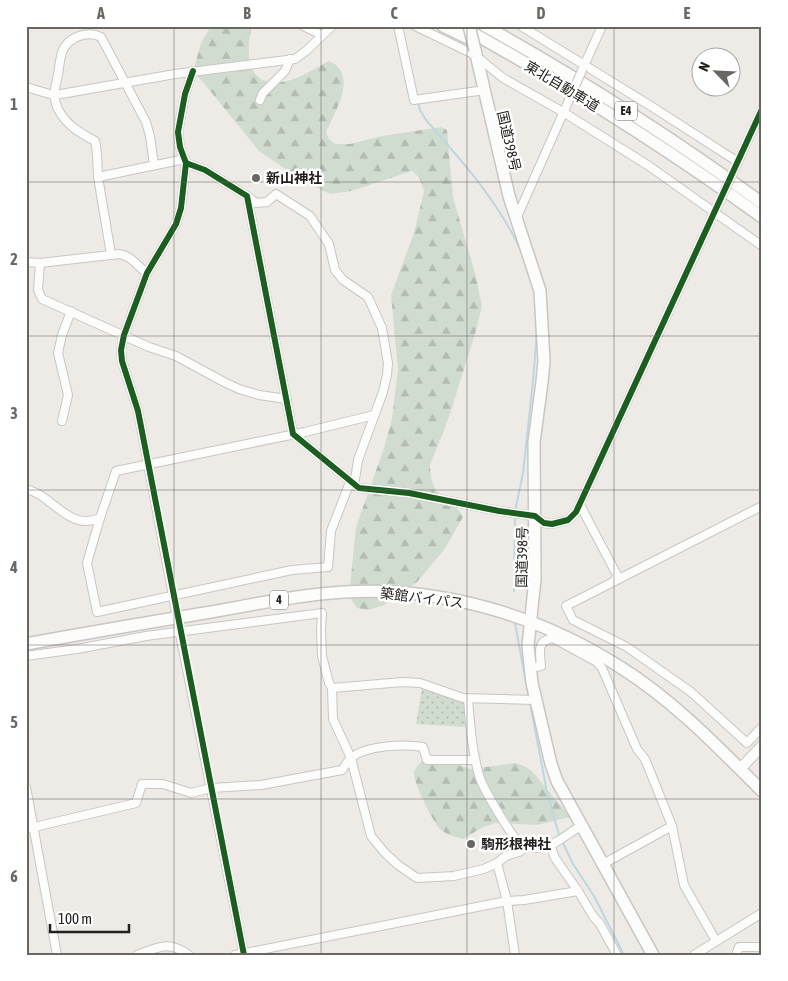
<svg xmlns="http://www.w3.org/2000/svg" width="788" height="981" viewBox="0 0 788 981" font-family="'Asap Condensed','Noto Sans JP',sans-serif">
	<defs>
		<pattern id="forest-firs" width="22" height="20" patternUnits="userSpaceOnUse" patternTransform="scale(1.25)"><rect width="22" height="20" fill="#d1dcd1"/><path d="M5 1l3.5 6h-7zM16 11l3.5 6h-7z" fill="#b3bcb3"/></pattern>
		<pattern id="park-dots" width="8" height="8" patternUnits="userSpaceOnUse" patternTransform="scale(1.25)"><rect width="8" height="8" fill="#d1dcd1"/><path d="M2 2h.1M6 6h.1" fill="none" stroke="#b3bcb3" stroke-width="1.8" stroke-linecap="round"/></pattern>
	</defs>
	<rect width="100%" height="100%" fill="#eeebe6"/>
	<!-- forest -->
	<g fill="url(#forest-firs)">
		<path d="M211 26H252C244 59 249 92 291 80 304 76 317 67 329 61 359 74 335 112 326 132L329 139 335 144H350L382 136 441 127 447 130 453 197 476 277 482 306 475 334 449 417 430 465C431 503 450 493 463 517L444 550 417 582 384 605 368 610 357 608 349 596 356 527 383 451 392 419 398 370 391 295 414 233 424 191 419 177 412 171 351 191 330 194 303 181 259 151 198 76 195 65 201 43Z"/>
		<path d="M427 757 442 760 471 769 515 763 524 766 532 771 570 817 537 825 496 823 483 827 463 839C455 837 448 835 441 830 434 824 413 782 414 773 415 766 422 761 427 757Z"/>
	</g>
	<!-- park -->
	<path fill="url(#park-dots)" d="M422 688 466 702 467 727 416 724Z"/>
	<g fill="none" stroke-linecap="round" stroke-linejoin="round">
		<!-- stream -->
		<g stroke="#bdd7e0" stroke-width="2">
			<path d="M418 101 420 110 426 120C462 161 498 201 521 251"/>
			<path d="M515 511 523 473 533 381 537 330"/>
			<path d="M514 591 515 516"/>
			<path d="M515 623 529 699"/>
			<path d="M530 703 547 792 559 835"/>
			<path d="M563 843 573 864 594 896 624 955"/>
		</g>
		<defs>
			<g id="minor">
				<path d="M303 26 322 35"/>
				<path d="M398 26 414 100 485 90"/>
				<path d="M415 26 475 55 503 78 563 112 649 166 762 246"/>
				<path d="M521 26 654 108 738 162"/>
				<path d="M583 68 602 26"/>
				<path d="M26 87 53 95 61 94 175 74 295 59 306 51 332 26"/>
				<path d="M260 100 263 93 285 71 290 59"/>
				<path d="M186 163 205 170 247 196 293 434 359 488 409 493 499 511 535 516 544 523 552 524 568 520 576 512 716 209"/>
				<path d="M736 166 762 109"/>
				<path d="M98 177 185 159"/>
				<path d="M247 196 256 203 267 202 276 194 310 216 329 244 335 270 343 280 368 297 382 328 388 363 387 375 383 392 358 460 354 486"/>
				<path d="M517 217 565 109"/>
				<path d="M111 255C107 229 102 203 98 176 97 164 98 153 95 141 80 133 66 125 58 109 52 96 55 88 58 75 59 68 60 59 62 52 68 37 87 30 101 37L146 122 150 136 154 165"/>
				<path d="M26 262 40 263 119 254C132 256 136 265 147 273"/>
				<path d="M40 263 38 290 42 299 149 347 176 356 224 382 239 389 259 395 287 399"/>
				<path d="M62 421 68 395 58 353 62 335 71 311"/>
				<path d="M350 482 331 531 328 567 292 570 97 612 87 563 100 518 116 471 305 432 374 415"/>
				<path d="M26 489C33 491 41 495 47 500 63 512 78 528 100 518"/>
				<path d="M580 505 617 575 615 581"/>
				<path d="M762 506 566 606 573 620 627 647 691 692 747 743 762 727"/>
				<path d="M176 612 138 411 122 361 121 350 124 335 147 273 176 224 181 208 186 163 180 147 178 132 185 94 193 71"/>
				<path d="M178 624 244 955"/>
				<path d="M26 656 77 649 146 636 322 613 321 631 322 656 329 683 332 688 333 719 351 758 371 836 385 853 398 865 417 878 454 876 484 869 497 863 506 856 519 852 527 846"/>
				<path d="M530 668 541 666C540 652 536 641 553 638L597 662 602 668 637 749 645 759 672 826 684 885 716 941"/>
				<path d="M332 688 403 682 420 683 463 698 536 700"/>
				<path d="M468 699C470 724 472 751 479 775 482 787 512 838 521 844 526 847 535 848 540 848 555 846 568 833 581 826"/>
				<path d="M26 787 57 955"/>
				<path d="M26 829 136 803 142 784H163L191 793 211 788 261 785 342 770C345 766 348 760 352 757 369 745 403 744 423 747L427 760H475"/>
				<path d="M550 845 555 858 578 891 593 916 600 924 617 955"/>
				<path d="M497 863 507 901 515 955"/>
				<path d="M603 864 672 826"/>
				<path d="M137 955C159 947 168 940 189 955"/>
				<path d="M235 955 507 901 524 900 578 891"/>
				<path d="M694 955 762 913"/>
				<path d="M736 955 739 947H762"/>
			</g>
			<path id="major" d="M740 769 762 746"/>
			<g id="highway">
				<path d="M443 26 466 37"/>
				<path d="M460 26C564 83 665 147 762 217"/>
				<path d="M485 26C580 79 674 139 762 203"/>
				<path d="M475 50 509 196 540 291 544 361 542 382 534 442 535 579 528 646 532 683 551 764 557 781 653 955"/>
				<path d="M26 644C86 633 145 623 205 613 251 605 297 595 344 592 439 586 539 615 620 667 673 700 718 747 762 791"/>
			</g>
		</defs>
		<!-- minor casing -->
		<use href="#minor" stroke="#c9c6c2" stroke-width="10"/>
		<!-- major casing -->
		<use href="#major" stroke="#c9c6c2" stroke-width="12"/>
		<!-- highway casing -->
		<use href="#highway" stroke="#c9c6c2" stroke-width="14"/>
		<!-- minor -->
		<use href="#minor" stroke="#fcfcfb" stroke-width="8"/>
		<!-- major -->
		<use href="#major" stroke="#fcfcfb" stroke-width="10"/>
		<!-- highway -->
		<use href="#highway" stroke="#fcfcfb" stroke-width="11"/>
		<defs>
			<g id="minor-bridge">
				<path d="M566 107 583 68"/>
				<path d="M716 209 736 166"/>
			</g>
			<path id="highway-bridge" d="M469 26 475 50"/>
		</defs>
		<!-- minor-bridge casing -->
		<use href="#minor-bridge" stroke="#c9c6c2" stroke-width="10" stroke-linecap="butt"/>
		<!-- highway-bridge casing -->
		<use href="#highway-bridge" stroke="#c9c6c2" stroke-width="14" stroke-linecap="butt"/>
		<!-- minor-bridge -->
		<use href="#minor-bridge" stroke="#fcfcfb" stroke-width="8"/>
		<!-- highway-bridge -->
		<use href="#highway-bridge" stroke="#fcfcfb" stroke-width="11"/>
		<defs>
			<g id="cycleway">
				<path d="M193 71 185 94 178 132 180 147 186 163 181 208 176 224 147 273 124 335 121 350 122 361 138 411 244 955"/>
				<path d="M186 163 205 170 247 196 293 434 359 488 409 493 499 511 535 516 544 523 552 524 568 520 576 512 762 109"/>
			</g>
		</defs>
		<!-- cycleway casing -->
		<use href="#cycleway" stroke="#fff" stroke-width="9"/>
		<!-- cycleway -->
		<use href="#cycleway" stroke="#1b5e20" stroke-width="6"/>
	</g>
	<!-- grid -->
	<path fill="none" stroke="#6a6763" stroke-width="1" stroke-opacity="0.55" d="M174 26V955M321 26V955M467 26V955M614 26V955M26 182H762M26 336H762M26 490H762M26 645H762M26 799H762"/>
	<!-- markers -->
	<g fill="#6a6763" stroke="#fff" stroke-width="2">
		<circle cx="256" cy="178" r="5"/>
		<circle cx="471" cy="844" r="5"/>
	</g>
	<g text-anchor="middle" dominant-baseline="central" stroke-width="5" stroke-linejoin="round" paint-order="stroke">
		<!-- shield labels -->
		<g fill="#fff" stroke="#656361" stroke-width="1">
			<rect x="615" y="101.5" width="22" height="19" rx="4"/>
			<rect x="270" y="590.5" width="18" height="19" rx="4"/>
		</g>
		<g font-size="12" font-weight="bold" fill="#23201d">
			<text x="626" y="111">E4</text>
			<text x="279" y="600">4</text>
		</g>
		<!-- street labels -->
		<g font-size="14" fill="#23201d" stroke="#fff">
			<text transform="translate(562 86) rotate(31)">東北自動車道</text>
			<text transform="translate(509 141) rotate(77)">国道398号</text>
			<text transform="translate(522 557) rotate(-89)">国道398号</text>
			<text transform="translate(422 598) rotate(7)">築館バイパス</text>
		</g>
		<!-- poi labels -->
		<g font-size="14" font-weight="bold" fill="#23201d" stroke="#fff" text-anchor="start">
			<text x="266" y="178">新山神社</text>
			<text x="481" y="844">駒形根神社</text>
		</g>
	</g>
	<!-- border -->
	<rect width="788" height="981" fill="none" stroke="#ffffff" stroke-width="55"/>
	<!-- north arrow -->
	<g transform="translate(716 72) rotate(294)"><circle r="24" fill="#ffffff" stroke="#a7a6a5"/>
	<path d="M0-4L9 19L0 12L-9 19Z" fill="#6a6763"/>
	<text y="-8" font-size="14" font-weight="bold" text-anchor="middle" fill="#23201d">N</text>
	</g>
	<!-- scale -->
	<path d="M50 924v8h79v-8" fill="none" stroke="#23201d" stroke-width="2.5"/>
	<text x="58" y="924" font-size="15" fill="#23201d" stroke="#ffffff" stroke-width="4" paint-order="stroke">100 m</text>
	<rect x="28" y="28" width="732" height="926" fill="none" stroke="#6a6763" stroke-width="2"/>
	<g font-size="16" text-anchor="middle" font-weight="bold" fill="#6a6763">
		<text x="101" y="19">A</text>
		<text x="247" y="19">B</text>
		<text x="394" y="19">C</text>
		<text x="541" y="19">D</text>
		<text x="687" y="19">E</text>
		<text x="14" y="110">1</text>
		<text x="14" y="265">2</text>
		<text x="14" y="419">3</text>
		<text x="14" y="573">4</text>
		<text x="14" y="728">5</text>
		<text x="14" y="882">6</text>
	</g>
</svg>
